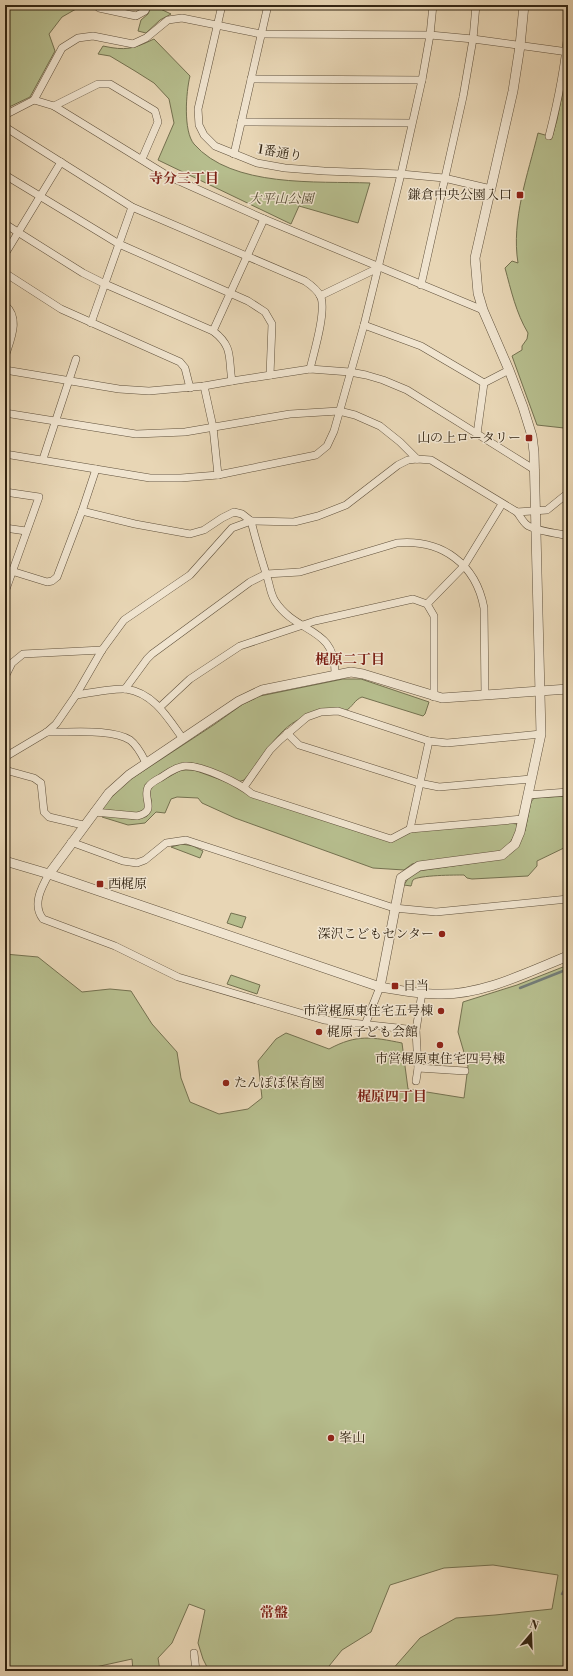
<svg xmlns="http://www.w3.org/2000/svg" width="573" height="1676" viewBox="0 0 573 1676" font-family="'Libre Bodoni','Noto Serif JP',serif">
	<rect width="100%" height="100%" fill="#e8d6b5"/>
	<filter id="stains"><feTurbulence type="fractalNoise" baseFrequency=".005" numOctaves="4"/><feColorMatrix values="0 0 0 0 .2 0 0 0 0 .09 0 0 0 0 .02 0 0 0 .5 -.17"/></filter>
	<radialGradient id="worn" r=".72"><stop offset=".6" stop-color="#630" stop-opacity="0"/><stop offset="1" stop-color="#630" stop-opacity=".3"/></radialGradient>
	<!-- green -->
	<g fill="#b6bd8d" stroke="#747150">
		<path d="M5 5H79L76 9 62 17 49 34 55 51 30 97 5 109Z"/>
		<path d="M152 5 171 14 160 20 146 33 138 31 141 20 148 14Z"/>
		<path d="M154 39 190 76C186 92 183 131 194 144 232 188 317 181 370 183L358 223 299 206 291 224 158 160 174 123 169 99 154 83 135 71 110 56 98 54 103 46C126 51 133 49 154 39Z"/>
		<path d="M567 70H568V427L564 428 537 425 512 356 522 350V346L527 339 528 333C516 313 511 290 505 268L512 261 518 263C511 220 528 174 538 133L552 137 557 120Z"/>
		<path d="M343 679H361L429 702 425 714 423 716 362 697C354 700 353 707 345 711 333 713 311 715 300 719 277 729 259 763 244 780L238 782 175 765 155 777 146 784 145 809 140 812 134 813 104 811 102 808 117 791 131 779 215 724 243 704 260 696Z"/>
		<path d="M181 770H194L388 841 414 831 510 823 517 824V831L511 841 501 851 412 864 404 870 373 868 235 818 202 803 198 798 177 797 171 799 165 813 156 812 145 823 128 825 102 817 104 815 134 819 147 816C154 807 150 800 150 790L154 785Z"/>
		<path d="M568 796V846L537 861V866L528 876 472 879 467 878 464 875C456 875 418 875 413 880 412 881 412 884 411 886L404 885 409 877 418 871 501 859 525 831 531 802 534 798Z"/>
		<path d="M182 844 193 846 203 851 200 858 171 847Z"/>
		<path d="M231 913 246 917 242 928 227 923Z"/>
		<path d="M5 954 38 957 82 992 110 989 131 991 152 1024 177 1052 181 1078 190 1102 219 1114 248 1109 262 1098 258 1061 276 1039 286 1033 329 1049C357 1034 372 1037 402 1043L408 1089 464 1098 468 1066 458 1032 463 1002 517 985 568 965V1671H391L420 1638 456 1618 495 1615 552 1609 558 1575 493 1565 444 1568 390 1585 371 1632 342 1650 325 1671H209L203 1659 198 1643 205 1610 189 1604 172 1643 158 1658 160 1671H133L132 1659 91 1668 88 1671H5Z"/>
		<path d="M231 975 260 985 257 994 227 984Z"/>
	</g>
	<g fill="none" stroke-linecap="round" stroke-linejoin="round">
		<!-- stream -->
		<g stroke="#737c77" stroke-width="2.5">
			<path d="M520 988 568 969"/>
			<path d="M562 1594 568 1583"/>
		</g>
		<defs>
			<g id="minor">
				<path d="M101 5 99 8 136 16 145 11 148 5"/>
				<path d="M222 5 198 109 199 125 204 135 215 146 257 163 285 168 324 171 401 174 444 178 491 189"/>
				<path d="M251 79 422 80"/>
				<path d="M34 100 62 48 78 38 93 36 133 44 146 38 168 20 182 18 261 34 430 35 473 39 568 52"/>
				<path d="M54 106 98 84H110L155 111 158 122 142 159"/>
				<path d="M5 115 34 100 54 106 168 176 264 219 483 310"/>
				<path d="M241 122 411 123"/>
				<path d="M5 127 132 207 305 281C311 285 318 291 321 297 326 313 314 352 310 369"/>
				<path d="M549 136C558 101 565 66 568 30"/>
				<path d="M234 154 268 5"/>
				<path d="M5 175 119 244 248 301 265 312 272 324 270 375"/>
				<path d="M5 224 83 273 105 284 213 331C234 347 228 358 232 381"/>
				<path d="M5 254 61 162"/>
				<path d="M5 273 61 309 180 362 185 368 190 388"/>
				<path d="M421 285 463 97 473 39 476 5"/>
				<path d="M320 296 378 268"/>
				<path d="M5 305C21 319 10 340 5 357"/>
				<path d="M91 323 132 207"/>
				<path d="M364 325 421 346 484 383"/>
				<path d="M213 331 264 219"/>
				<path d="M5 370 119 389 149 391 204 386 232 381 310 369 350 372 366 375 383 380 407 390 535 470"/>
				<path d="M204 386 213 427 218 475"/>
				<path d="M5 413 136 434 185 432 290 414 339 411 355 415 380 426 400 442 417 459"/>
				<path d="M477 434 484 383 509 370"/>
				<path d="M5 454 150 478H181L218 475 316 455 327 446 334 431 364 325 401 174 422 80 430 35 433 5"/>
				<path d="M43 459 76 359"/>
				<path d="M5 492 39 497 5 592"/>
				<path d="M82 511 135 524 190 534 204 530 222 518 234 512 242 514 251 521C256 541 262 561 268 580 270 587 271 595 275 601 297 635 336 626 335 674"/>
				<path d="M517 512C520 516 523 522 527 525 535 531 557 533 568 536"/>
				<path d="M5 528 26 531"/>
				<path d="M5 569 47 582 52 581 57 577 82 511 96 469"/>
				<path d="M427 604 464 566 502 504"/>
				<path d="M5 677 12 663 23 654 102 650"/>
				<path d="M125 689 147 659 152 654 250 582 266 574 300 572 397 543C442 539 476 564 484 608L485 695"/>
				<path d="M76 695C88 693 115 688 126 689 154 693 168 718 183 739"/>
				<path d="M160 707 190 679 240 646 315 621 413 599 427 604 434 616V697"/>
				<path d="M47 732C69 733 111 728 130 740 138 746 142 755 146 763"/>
				<path d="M287 733 299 745 419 783 439 787 531 779"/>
				<path d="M5 757 47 732 56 724 76 695 102 650 124 620 190 575 232 528 251 521 294 522 318 516 346 505 398 465 408 460 417 459 431 460 517 512 547 510 568 493"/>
				<path d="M5 770 34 778 41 783 44 812 49 817 83 825"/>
				<path d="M244 787 270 750 280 740 307 717 321 712 338 711 429 741 447 743 541 734"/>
				<path d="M528 795 568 792"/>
				<path d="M94 812 137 816C158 811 142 799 148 787 151 783 156 780 160 778 168 773 175 767 185 766 202 765 239 783 252 794L391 839 410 829 523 819"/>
				<path d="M410 829 429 741"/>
				<path d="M71 842 123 861 137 863 145 860 166 843 186 840 394 908 436 912 568 899"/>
				<path d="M49 874C41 888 32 905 43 919L115 946 178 977 324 1020 416 1030"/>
				<path d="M365 1025 380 987"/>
				<path d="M418 1068 465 1071"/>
				<path d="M416 1081 418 1068 416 1030 422 993"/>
				<path d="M194 1653 196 1671"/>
			</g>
			<g id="tertiary">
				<path d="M5 861 49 874 380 987C398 990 418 994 437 994 481 996 528 972 568 956"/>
				<path d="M49 874 109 793 129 775 239 701 262 690 351 672 363 674 442 698 568 689"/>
				<path d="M380 987 401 878 419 866 502 855 515 844 520 832 541 734 534 452 532 436 523 407 509 370 483 310 478 293 475 258 513 91 520 46 524 5"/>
			</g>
		</defs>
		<!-- minor casing -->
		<use href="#minor" stroke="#60513c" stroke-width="8"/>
		<!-- tertiary casing -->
		<use href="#tertiary" stroke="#60513c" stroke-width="10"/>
		<!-- minor -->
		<use href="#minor" stroke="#f0e4cf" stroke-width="7"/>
		<!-- tertiary -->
		<use href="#tertiary" stroke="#f0e4cf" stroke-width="9"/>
	</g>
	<!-- markers -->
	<g fill="#8f2418" stroke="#f0e4cf" stroke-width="1.5">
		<rect x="516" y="191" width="8" height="8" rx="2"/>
		<rect x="525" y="434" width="8" height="8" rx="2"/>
		<rect x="96" y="880" width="8" height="8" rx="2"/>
		<circle cx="442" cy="934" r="4"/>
		<rect x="391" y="982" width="8" height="8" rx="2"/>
		<circle cx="441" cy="1011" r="4"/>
		<circle cx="319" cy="1032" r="4"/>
		<circle cx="440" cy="1045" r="4"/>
		<circle cx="226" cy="1083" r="4"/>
		<circle cx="331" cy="1438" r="4"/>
	</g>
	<g text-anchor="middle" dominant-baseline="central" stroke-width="3" stroke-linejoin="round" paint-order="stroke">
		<!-- street labels -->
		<g font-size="13" fill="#332513" stroke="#f0e4cf">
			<text transform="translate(280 153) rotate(10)">1番通り</text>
		</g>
		<!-- poi labels -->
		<g font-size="13" fill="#332513" stroke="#f0e4cf" text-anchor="start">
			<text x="512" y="195" text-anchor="end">鎌倉中央公園入口</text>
			<text x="521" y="438" text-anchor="end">山の上ロータリー</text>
			<text x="108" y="884">西梶原</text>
			<text x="434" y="934" text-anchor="end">深沢こどもセンター</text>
			<text x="403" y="986">日当</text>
			<text x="433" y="1011" text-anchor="end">市営梶原東住宅五号棟</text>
			<text x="327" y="1032">梶原子ども会館</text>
			<text x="440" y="1059" text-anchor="middle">市営梶原東住宅四号棟</text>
			<text x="234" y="1083">たんぽぽ保育園</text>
			<text x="339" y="1438">峯山</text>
		</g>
		<!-- park labels -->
		<g font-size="13" font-style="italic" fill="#544b32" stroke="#f0e4cf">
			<text x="281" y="199">大平山公園</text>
		</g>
		<!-- neighbourhood labels -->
		<g font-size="14" font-weight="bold" fill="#7a1f14" stroke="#f0e4cf">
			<text x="184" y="179">寺分三丁目</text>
			<text x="350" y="660">梶原二丁目</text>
			<text x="392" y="1097">梶原四丁目</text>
			<text x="274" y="1613">常盤</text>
		</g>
	</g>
	<!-- margin -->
	<rect width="573" height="1676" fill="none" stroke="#e8d6b5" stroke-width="20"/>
	<rect x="6" y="6" width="561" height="1664" fill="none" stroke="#332513" stroke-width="2"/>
	<rect x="10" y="10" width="553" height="1656" fill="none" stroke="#332513"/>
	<!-- north arrow -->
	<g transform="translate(531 1634) rotate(19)" stroke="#f0e4cf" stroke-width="3" paint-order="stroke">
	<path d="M0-3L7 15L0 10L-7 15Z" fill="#332513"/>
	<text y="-6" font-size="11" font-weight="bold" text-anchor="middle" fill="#332513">N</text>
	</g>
	<rect width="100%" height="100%" filter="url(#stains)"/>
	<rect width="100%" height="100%" fill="url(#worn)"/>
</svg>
